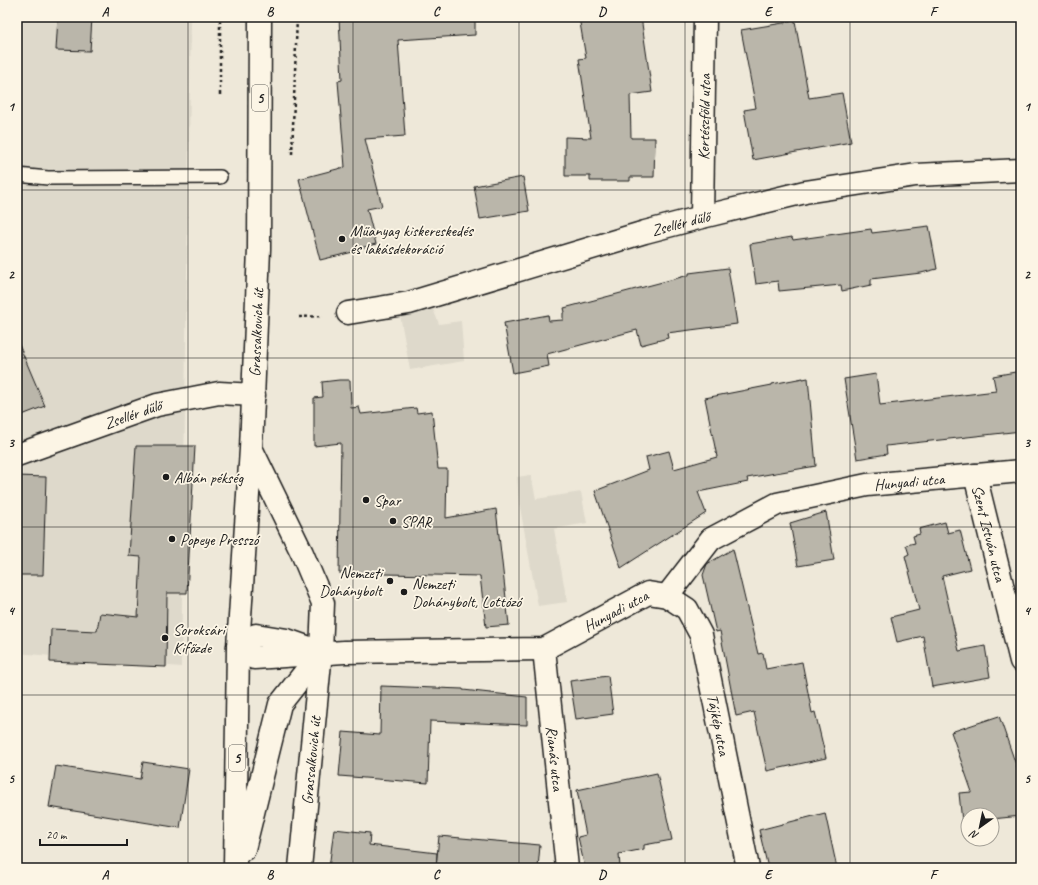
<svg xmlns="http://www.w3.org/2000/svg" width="1038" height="885" font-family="Caveat,sans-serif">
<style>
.built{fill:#ded9cb}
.building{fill:#bab6aa;stroke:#1c1c1c}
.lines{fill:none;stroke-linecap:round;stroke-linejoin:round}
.lane-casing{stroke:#1c1c1c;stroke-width:16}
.street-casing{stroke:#1c1c1c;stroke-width:25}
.secondary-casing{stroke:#1c1c1c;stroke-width:25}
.primary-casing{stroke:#1c1c1c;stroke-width:25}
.path{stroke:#1c1c1c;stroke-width:2.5;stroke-dasharray:3 3;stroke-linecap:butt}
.lane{stroke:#fcf5e5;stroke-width:13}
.street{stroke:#fcf5e5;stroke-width:22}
.secondary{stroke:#fcf5e5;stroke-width:22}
.primary{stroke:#fcf5e5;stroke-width:22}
.grid{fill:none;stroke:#1c1c1c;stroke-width:1;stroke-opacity:0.55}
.poi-dot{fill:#1c1c1c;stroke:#fcf5e5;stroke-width:1.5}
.labels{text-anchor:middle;stroke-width:3.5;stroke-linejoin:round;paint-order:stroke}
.shield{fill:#fcf5e5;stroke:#5f5d58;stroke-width:1}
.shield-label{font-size:15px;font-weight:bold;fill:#1c1c1c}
.street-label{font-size:16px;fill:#1c1c1c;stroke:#fcf5e5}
.poi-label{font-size:16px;fill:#1c1c1c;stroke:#fcf5e5;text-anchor:start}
.neatline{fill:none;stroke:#1c1c1c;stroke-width:1.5}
.grid-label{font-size:13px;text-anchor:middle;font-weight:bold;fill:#1c1c1c}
</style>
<rect width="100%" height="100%" fill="#eee8d9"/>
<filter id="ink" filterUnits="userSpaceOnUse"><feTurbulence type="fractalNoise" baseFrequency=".025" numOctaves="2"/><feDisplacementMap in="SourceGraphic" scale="8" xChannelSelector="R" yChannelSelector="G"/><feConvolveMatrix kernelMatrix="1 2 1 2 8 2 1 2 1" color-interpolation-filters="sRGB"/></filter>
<g filter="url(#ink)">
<g class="built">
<polygon points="17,17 191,17 181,667 17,653"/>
<polygon points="433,309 439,324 461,321 464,361 410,370 400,315"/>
<polygon points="531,475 536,499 581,492 587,523 554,529 567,602 538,606 519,502 517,477"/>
</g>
<g class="building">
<polygon points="58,17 92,17 90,51 56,50"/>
<polygon points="339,17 475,17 475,35 398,40 405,136 365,139 382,206 367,209 376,244 352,250 353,252 320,260 299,179 345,167 338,81 342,80"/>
<polygon points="579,17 641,17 652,92 630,95 631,138 655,138 654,177 630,177 630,181 590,181 590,176 565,176 565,137 591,138 579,59 586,58"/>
<polygon points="795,21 809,98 842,93 851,142 753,160 744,110 756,108 741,30"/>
<polygon points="523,177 529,211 480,219 474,186"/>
<polygon points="929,226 937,269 921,273 871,279 871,285 842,291 841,285 779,291 778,281 756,284 750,244 792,237 793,240 871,229 872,233"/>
<polygon points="728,268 737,324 667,333 668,338 641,345 637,330 547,354 549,366 513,373 504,323 548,315 549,321 563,320 563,313 565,312 564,308 689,275 689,273"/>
<polygon points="17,340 45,406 17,417"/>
<polygon points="1021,371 1021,431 886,446 887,454 857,459 844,379 876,374 880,405 996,391 993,376"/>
<polygon points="803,378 803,379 808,378 816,466 747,478 748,482 698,492 706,513 621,568 595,491 649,470 646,457 669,451 674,469 717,457 705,398 772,385 772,384"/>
<polygon points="339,380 350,380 351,408 359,407 361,414 416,408 417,413 432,411 438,469 447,469 446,518 496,509 509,625 486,627 480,576 339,573 341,443 314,446 314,398 323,397 322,382"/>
<polygon points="136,446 195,446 187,593 167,593 166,667 50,662 51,629 97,631 100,613 138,617 141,557 129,556"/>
<polygon points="17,476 46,477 43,575 17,575"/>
<polygon points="826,512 834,560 798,566 790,523"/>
<polygon points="945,522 948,533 960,530 970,569 942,576 959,651 985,646 990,677 932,687 923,636 897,642 891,617 919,610 905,556 909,554 906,545 915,543 913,536 920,534 919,529"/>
<polygon points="733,549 758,654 763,653 766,669 802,662 812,713 815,712 826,758 767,771 754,712 736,716 720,631 716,632 703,575 707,564"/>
<polygon points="608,676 613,714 576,719 570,681"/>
<polygon points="381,686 463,689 463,690 527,697 527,725 430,721 428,783 339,776 343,732 380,735"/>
<polygon points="999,716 1021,779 1021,816 992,819 992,815 968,815 968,822 962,822 959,793 972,792 951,732"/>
<polygon points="143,762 189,769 180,828 49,807 56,766 140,779"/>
<polygon points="657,773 672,840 644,845 644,849 619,854 620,868 585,868 578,837 586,835 577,790"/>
<polygon points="825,813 837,868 768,868 759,830"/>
<polygon points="334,829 370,833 369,845 437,853 436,868 329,868"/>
<polygon points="439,836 540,845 538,868 436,868"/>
</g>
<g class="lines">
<g class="lane-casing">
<polyline id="lane" points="17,175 48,178 220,177"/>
</g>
<g class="street-casing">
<g id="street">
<path id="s1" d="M702,217L705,17"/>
<path id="s2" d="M348,313L409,303L645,232L702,217L805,192L916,175L1021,170"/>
<path id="s3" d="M17,455L157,405L219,393L254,395"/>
<path id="s4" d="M975,475L1021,661"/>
<path id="s5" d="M667,596L711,539L777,504L867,485L1021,471"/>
<path id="s6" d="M544,649L567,868"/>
</g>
</g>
<g class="secondary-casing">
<g id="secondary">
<path id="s7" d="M321,652L287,640L256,635L238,647L254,658L344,652L544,649L648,593L667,596L687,609L701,635L748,868"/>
<path id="s8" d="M300,868L321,652"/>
</g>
</g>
<g class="primary-casing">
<g id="primary">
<polyline points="244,849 280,704 321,652 323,603 302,553 252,450"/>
<path id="s9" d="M235,868L238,647L251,449L259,249L260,17"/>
</g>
</g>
<g class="path">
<polyline points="220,95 220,17"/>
<polyline points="292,154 297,17"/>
<polyline points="299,317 323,316"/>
</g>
<use href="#lane" class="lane"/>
<use href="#street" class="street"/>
<use href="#secondary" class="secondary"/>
<use href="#primary" class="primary"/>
</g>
</g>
<path class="grid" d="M188,17V868M353,17V868M519,17V868M685,17V868M850,17V868M17,190H1021M17,358H1021M17,527H1021M17,695H1021"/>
<g class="poi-dot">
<circle cx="342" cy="239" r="4"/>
<circle cx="166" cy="477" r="4"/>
<circle cx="366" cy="500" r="4"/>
<circle cx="393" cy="521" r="4"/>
<circle cx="172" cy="539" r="4"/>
<circle cx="390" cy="581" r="4"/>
<circle cx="404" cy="592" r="4"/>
<circle cx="165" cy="638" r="4"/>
</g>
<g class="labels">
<g class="shield">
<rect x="252" y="85" width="16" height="26" rx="3"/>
<rect x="229" y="745" width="16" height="26" rx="3"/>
</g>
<g class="shield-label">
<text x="260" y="103">5</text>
<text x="237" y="763">5</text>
</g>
<g class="street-label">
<text dy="6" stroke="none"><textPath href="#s1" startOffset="100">Kertészföld utca</textPath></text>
<text dy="6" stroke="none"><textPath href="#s2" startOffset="345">Zsellér dűlő</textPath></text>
<text dy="6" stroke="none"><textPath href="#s9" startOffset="536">Grassalkovich út</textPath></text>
<text dy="6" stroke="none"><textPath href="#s3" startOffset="123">Zsellér dűlő</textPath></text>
<text dy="6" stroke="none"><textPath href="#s5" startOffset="281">Hunyadi utca</textPath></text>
<text dy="6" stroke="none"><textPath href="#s4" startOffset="60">Szent István utca</textPath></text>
<text dy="6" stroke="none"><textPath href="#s7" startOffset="480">Hunyadi utca</textPath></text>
<text dy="6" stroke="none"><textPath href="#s7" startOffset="681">Tájkép utca</textPath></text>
<text dy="6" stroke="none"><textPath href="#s6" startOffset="110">Rianás utca</textPath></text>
<text dy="6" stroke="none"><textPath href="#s8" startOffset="108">Grassalkovich út</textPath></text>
</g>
<g class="poi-label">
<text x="350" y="236">Műanyag kiskereskedés<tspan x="350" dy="18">és lakásdekoráció</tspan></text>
<text x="174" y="483">Albán pékség</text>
<text x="374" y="506">Spar</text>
<text x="401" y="527">SPAR</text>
<text x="180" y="545">Popeye Presszó</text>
<text x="382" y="578" text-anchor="end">Nemzeti<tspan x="382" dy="18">Dohánybolt</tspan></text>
<text x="412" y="589">Nemzeti<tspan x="412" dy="18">Dohánybolt, Lottózó</tspan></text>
<text x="173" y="635">Soroksári<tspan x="173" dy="18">Kifőzde</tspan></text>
</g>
</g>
<rect width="1038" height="885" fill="none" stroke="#fcf5e5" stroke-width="44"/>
<g transform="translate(980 827) rotate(213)"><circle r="19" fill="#fcf5e5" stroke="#a29e95"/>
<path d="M0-3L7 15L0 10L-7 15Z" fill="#1c1c1c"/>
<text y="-6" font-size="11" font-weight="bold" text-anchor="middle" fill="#1c1c1c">N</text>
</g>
<path d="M40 839v6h87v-6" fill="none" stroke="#1c1c1c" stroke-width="2"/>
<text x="46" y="839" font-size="12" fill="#1c1c1c" stroke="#fcf5e5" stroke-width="3" paint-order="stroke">20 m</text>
<rect x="22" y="22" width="994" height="841" class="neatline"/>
<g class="grid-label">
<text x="105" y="16">A</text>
<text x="270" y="16">B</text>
<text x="436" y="16">C</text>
<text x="602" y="16">D</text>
<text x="768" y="16">E</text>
<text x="933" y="16">F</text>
<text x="11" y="111">1</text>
<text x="1027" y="111">1</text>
<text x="11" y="279">2</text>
<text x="1027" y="279">2</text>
<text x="11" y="447">3</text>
<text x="1027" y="447">3</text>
<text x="11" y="615">4</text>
<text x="1027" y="615">4</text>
<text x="11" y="783">5</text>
<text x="1027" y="783">5</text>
<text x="105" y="879">A</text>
<text x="270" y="879">B</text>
<text x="436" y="879">C</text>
<text x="602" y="879">D</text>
<text x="768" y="879">E</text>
<text x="933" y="879">F</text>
</g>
</svg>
